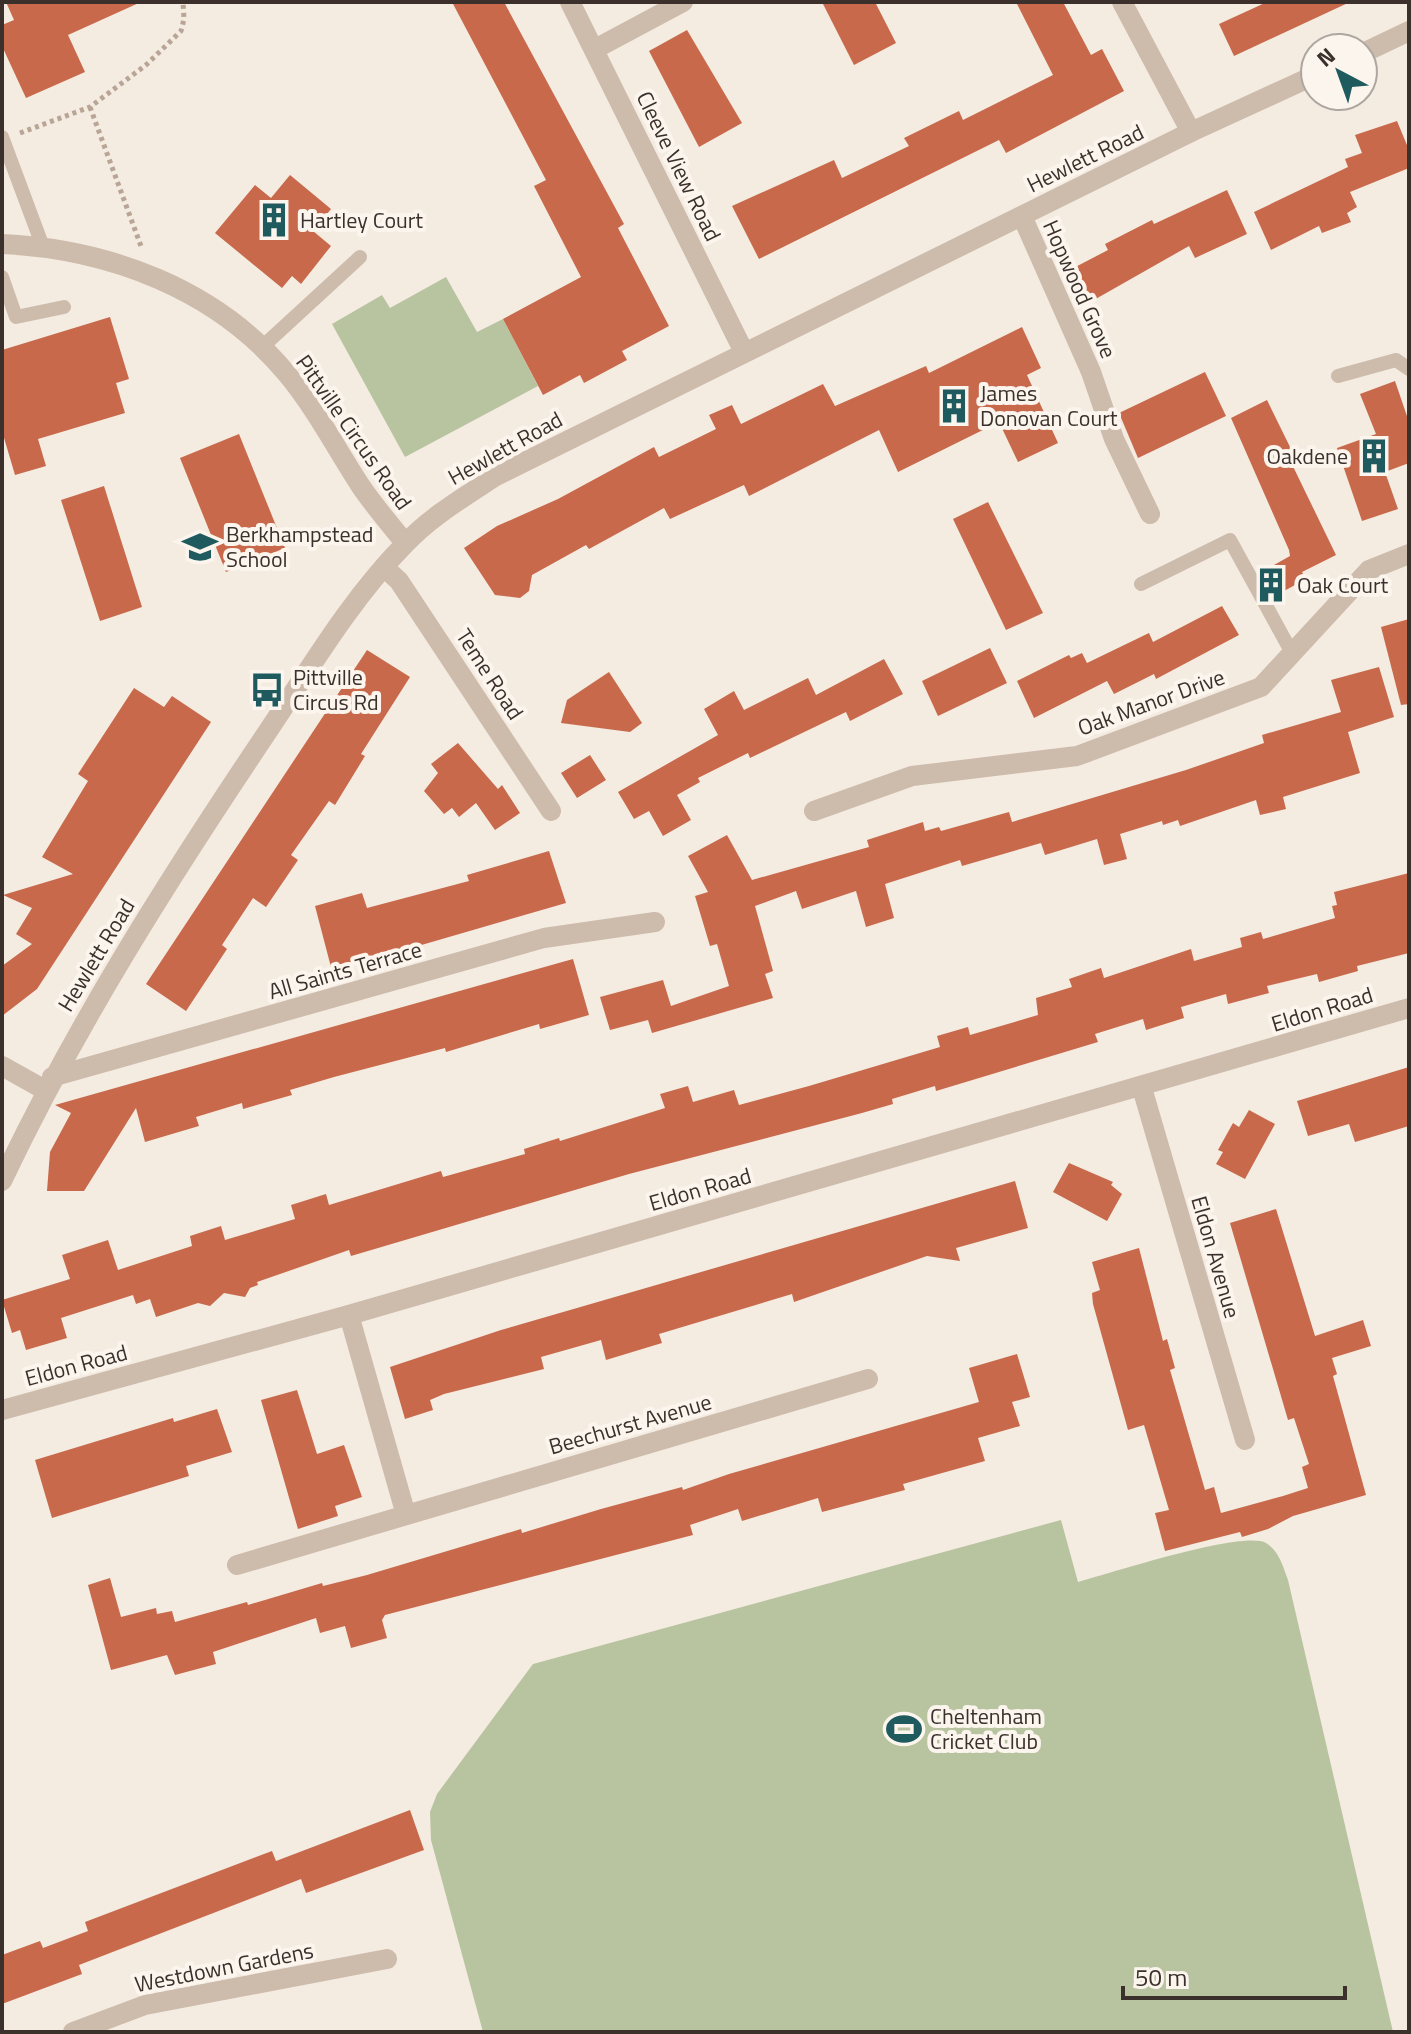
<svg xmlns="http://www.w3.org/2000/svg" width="1411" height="2034" font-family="'Titillium Web',sans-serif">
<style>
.green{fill:#b8c4a0}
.building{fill:#c8694b}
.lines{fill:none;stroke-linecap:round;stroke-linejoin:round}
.path{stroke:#b9a596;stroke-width:5;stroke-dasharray:4 4;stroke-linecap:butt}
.service{stroke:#cdbbac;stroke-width:14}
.minor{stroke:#cdbbac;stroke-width:20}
.tertiary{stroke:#cdbbac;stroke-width:20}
.labels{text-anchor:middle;stroke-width:8;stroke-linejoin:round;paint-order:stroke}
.street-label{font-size:22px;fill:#3b302b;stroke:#fbf5ee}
.poi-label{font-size:22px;fill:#3b302b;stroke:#fbf5ee;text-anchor:start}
</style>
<rect width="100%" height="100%" fill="#f4ebe1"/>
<g class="green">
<polygon points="446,277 477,332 503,319 538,386 405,457 332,324 382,295 390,308"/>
<path d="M1061,1520L1078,1582C1109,1574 1242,1530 1266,1543C1279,1551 1283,1566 1288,1580L1393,2032H483L431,1840L430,1812L437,1794L533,1664Z"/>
</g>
<g class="building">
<polygon points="6,2 141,2 68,35 85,72 26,98 2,46 2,25 14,20"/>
<polygon points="452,2 504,2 624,224 618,228 669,326 622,351 627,360 584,383 580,375 543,395 503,319 581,277 534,186 546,180"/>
<polygon points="822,2 875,2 896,43 854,65"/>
<polygon points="1016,2 1063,2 1091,55 1102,49 1124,91 1006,153 999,140 759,259 732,206 834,160 842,178 909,146 904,138 959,111 963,120 1053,75"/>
<polygon points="1267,2 1350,2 1234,56 1219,24"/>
<polygon points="687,30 742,123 699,147 649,51"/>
<polygon points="1397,121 1409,150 1409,168 1350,192 1357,207 1347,213 1351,222 1322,233 1319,226 1271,250 1254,212 1348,167 1345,159 1362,153 1355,135"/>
<polygon points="290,175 331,209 313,231 331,246 301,284 292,276 282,288 215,233 255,185 271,198"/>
<polygon points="1227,190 1247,234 1195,258 1189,246 1078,309 1062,274 1108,250 1105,244 1152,220 1154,224"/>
<polygon points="110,317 129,379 116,383 125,413 38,439 46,466 15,475 2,431 2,350"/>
<polygon points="1022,327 1041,368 1027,375 1058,443 1018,462 999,422 898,472 879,430 749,496 744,485 670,519 664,508 589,549 586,545 532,575 529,591 520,598 495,595 464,548 497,526 558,499 654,447 659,457 716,429 709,415 732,405 741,424 823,384 835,406 926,366 929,373"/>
<polygon points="1205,372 1226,416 1138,458 1119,413"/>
<polygon points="1395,381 1409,422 1409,463 1385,472 1398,509 1362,521 1337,448 1376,434 1360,394"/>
<polygon points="1267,400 1291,449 1286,452 1336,555 1302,572 1306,579 1273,597 1260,573 1290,556 1289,550 1231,418"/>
<polygon points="239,434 285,548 226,572 180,458"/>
<polygon points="104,486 142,607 100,621 61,500"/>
<polygon points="988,502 1043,613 1006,630 953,519"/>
<polygon points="1222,606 1239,635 1156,679 1154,674 1114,694 1107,681 1034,718 1017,681 1069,655 1071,658 1082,653 1087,663 1149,633 1153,642"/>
<polygon points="1409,619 1409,704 1401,705 1381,627"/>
<polygon points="990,648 1007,683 938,716 922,681"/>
<polygon points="367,650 410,677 361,754 365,756 335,805 329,801 291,855 298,860 266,907 253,898 222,945 227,949 186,1011 146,984"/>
<polygon points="884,659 903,694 850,721 846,712 750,758 748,753 698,778 700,782 677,795 691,820 663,836 649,811 634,819 618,792 718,735 704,709 734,691 744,710 808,678 816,695"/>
<polygon points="1379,667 1394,717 1348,732 1360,773 1283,797 1286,809 1260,815 1256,800 1180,826 1178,820 1163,825 1162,821 1120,834 1127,859 1104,865 1097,839 1045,855 1041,843 962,866 960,860 885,884 894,918 866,927 856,891 802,909 796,891 755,906 773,971 765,974 773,998 652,1033 648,1020 610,1030 600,997 663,980 671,1006 729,986 717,944 710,946 695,896 708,892 688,856 727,835 752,880 869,847 867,840 923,822 925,831 939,827 941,831 1009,812 1012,822 1186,770 1264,743 1262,735 1341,712 1331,680"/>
<polygon points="609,672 642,723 630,732 561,723 567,700"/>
<polygon points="134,688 164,707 172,696 211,722 37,989 2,1016 2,966 32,944 16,934 32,908 3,895 73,874 42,857 88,781 78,774"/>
<polygon points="458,743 498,789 502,785 520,813 495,830 476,803 459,817 452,808 444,814 424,791 438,773 431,764"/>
<polygon points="590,755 606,780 577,798 561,773"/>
<polygon points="549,851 566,903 332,971 315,906 362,893 367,908 469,881 467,875"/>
<polygon points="1409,873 1409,953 1357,966 1358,971 1319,982 1317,974 1267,986 1269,993 1228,1004 1226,994 1181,1007 1184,1018 1146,1030 1143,1019 1095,1034 1098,1042 936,1091 935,1086 892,1099 893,1104 862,1113 629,1174 351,1256 349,1250 257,1282 258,1285 250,1288 245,1297 224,1293 210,1306 198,1303 156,1317 150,1299 136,1304 133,1295 61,1318 67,1338 26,1350 20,1330 12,1333 2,1300 70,1279 62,1255 108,1240 118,1270 192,1246 190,1236 221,1226 225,1240 295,1219 291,1205 326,1194 329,1205 441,1171 443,1177 525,1154 524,1149 559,1138 560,1141 665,1108 660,1094 688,1086 693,1102 734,1090 739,1105 809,1086 940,1047 937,1036 968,1027 970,1035 1038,1015 1036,998 1072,987 1069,979 1101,968 1104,978 1191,949 1194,961 1242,947 1240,938 1261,932 1263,939 1335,918 1332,906 1337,905 1334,892"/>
<polygon points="573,959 589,1015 540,1029 539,1024 446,1052 445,1048 334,1077 290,1090 292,1095 243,1109 242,1103 196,1117 199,1126 145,1142 136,1108 84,1191 47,1191 50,1152 71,1113 55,1105"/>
<polygon points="1409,1067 1409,1126 1355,1142 1349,1124 1308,1136 1297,1101"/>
<polygon points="1249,1110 1275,1124 1245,1179 1216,1164 1223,1152 1218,1150 1233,1123 1239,1127"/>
<polygon points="1069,1163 1113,1182 1111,1185 1122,1194 1107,1221 1053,1192"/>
<polygon points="1015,1181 1028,1228 956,1248 960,1261 927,1256 794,1302 792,1294 659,1334 662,1343 606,1360 601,1340 541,1357 544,1369 444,1394 430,1400 433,1410 405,1419 390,1367 501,1330"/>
<polygon points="1276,1209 1315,1336 1363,1320 1371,1346 1332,1358 1337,1374 1333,1376 1366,1495 1293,1516 1268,1529 1242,1537 1240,1532 1165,1551 1155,1513 1169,1510 1144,1425 1128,1430 1093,1304 1092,1293 1100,1290 1092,1262 1139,1248 1163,1341 1167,1339 1175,1368 1170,1370 1205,1490 1214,1487 1221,1513 1283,1496 1308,1488 1302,1467 1309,1464 1294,1418 1288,1420 1230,1223"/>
<polygon points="1017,1354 1030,1397 1012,1402 1020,1426 978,1438 985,1461 903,1484 905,1490 822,1512 818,1498 742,1521 738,1509 690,1525 693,1535 385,1615 382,1620 387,1638 351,1648 345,1626 320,1633 316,1618 213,1652 216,1664 175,1675 167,1655 111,1670 88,1585 110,1578 121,1617 156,1608 157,1614 172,1611 175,1622 247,1602 248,1605 322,1583 323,1586 367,1575 521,1529 522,1533 601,1509 682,1487 683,1490 729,1474 979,1402 969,1368"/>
<polygon points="297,1390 317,1454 344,1445 362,1497 335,1506 338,1516 298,1529 261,1400"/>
<polygon points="217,1409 232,1452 186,1466 189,1476 52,1518 35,1460 173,1418 174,1422"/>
<polygon points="410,1810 424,1850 306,1893 301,1879 79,1965 82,1974 2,2004 2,1955 40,1941 43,1948 88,1931 85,1922 272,1851 276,1861"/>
</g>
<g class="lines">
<g class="path">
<polyline points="90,107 142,249"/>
<polyline points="20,133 90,107 146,65 181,31 184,19 183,2"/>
</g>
<g class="service">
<polyline points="2,137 43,247"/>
<polyline points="2,277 16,317 64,307"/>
<polyline points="261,348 360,257"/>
<polyline points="1338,376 1396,360 1409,369"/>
<polyline points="1141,584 1230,540 1292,653"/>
</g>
<g class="minor">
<polyline points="570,2 744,352"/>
<polyline points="1122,2 1191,132"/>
<polyline points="595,49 683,2"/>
<polyline points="1022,216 1091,372 1114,439 1150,514"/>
<polyline points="384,567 399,581 551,811"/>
<polyline points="814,811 912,776 1077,756 1261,687 1369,570 1409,554"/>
<polyline points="2,1066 45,1090"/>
<polyline points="52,1077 544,938 655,922"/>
<polyline points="1142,1088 1245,1440"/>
<polyline points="349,1315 406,1515"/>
<polyline points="2,1410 349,1315 1409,1008"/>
<polyline points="237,1565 868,1379"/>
<polyline points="73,2032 145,2005 387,1959"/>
</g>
<g class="tertiary">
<polyline points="1363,53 1409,31"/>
<path d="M2,244C109,249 217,289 287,374C316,409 336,448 360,485C374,506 390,524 405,543"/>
<path d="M2,1181C76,1025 168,880 264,737C308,672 349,601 404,545C430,517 464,497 496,476L1191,132L1315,75"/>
</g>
</g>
<defs>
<g id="building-bare" transform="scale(2.76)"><path d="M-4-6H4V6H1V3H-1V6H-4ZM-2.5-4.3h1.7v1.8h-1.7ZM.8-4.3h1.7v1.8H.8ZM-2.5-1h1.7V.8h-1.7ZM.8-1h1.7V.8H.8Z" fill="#1f5a5e" stroke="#fbf5ee" stroke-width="2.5" paint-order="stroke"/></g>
<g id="school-bare" transform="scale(2.76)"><path d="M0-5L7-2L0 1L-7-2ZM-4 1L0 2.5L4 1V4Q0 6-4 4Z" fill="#1f5a5e" stroke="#fbf5ee" stroke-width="2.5" paint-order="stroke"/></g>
<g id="bus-bare" transform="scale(2.76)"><path d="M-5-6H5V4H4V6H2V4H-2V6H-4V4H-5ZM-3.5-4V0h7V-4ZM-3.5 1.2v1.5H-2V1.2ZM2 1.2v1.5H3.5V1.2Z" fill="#1f5a5e" stroke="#fbf5ee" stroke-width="2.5" paint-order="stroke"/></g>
<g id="stadium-bare" transform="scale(2.76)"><path d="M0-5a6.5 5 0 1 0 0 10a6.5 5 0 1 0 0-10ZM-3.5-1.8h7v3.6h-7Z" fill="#1f5a5e" stroke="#fbf5ee" stroke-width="2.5" paint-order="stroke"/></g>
</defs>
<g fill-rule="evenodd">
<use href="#building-bare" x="274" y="220"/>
<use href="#building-bare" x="954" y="406"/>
<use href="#building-bare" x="1374" y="456"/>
<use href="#school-bare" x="200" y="547"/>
<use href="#building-bare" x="1271" y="585"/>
<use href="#bus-bare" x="267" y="690"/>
<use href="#stadium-bare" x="904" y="1729"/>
</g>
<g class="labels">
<g class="street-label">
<text transform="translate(1085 158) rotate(-26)" y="8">Hewlett Road</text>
<text transform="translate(679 166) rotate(64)" y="8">Cleeve View Road</text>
<text transform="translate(1080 289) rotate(66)" y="8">Hopwood Grove</text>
<text transform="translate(354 432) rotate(55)" y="8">Pittville Circus Road</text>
<text transform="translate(505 448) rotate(-29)" y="8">Hewlett Road</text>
<text transform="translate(490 674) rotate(57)" y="8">Teme Road</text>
<text transform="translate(1151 702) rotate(-20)" y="8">Oak Manor Drive</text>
<text transform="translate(96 955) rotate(-59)" y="8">Hewlett Road</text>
<text transform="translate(345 970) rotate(-16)" y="8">All Saints Terrace</text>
<text transform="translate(1322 1009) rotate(-17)" y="8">Eldon Road</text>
<text transform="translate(700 1189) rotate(-16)" y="8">Eldon Road</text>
<text transform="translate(1216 1257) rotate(74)" y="8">Eldon Avenue</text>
<text transform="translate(76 1365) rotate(-15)" y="8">Eldon Road</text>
<text transform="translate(630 1424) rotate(-16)" y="8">Beechurst Avenue</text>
<text transform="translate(224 1967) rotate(-11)" y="8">Westdown Gardens</text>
</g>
<g class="poi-label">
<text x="300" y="228">Hartley Court</text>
<text x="980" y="401">James<tspan x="980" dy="25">Donovan Court</tspan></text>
<text x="1348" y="464" text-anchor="end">Oakdene</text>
<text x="226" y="542">Berkhampstead<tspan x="226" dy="25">School</tspan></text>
<text x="1297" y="593">Oak Court</text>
<text x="293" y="685">Pittville<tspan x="293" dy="25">Circus Rd</tspan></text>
<text x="930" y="1724">Cheltenham<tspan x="930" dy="25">Cricket Club</tspan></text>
</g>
</g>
<rect width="1411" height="2034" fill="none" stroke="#3b302b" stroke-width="8"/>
<g transform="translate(1339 72) rotate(319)"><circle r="38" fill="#fbf5ee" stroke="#aea6a0" stroke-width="2"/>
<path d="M0-6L14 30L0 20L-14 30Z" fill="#1f5a5e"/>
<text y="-12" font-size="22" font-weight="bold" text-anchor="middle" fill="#3b302b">N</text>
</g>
<path d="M1123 1986v12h222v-12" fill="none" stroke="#3b302b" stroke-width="4"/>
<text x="1135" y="1986" font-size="24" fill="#3b302b" stroke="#fbf5ee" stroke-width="6" paint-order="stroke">50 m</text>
</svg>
